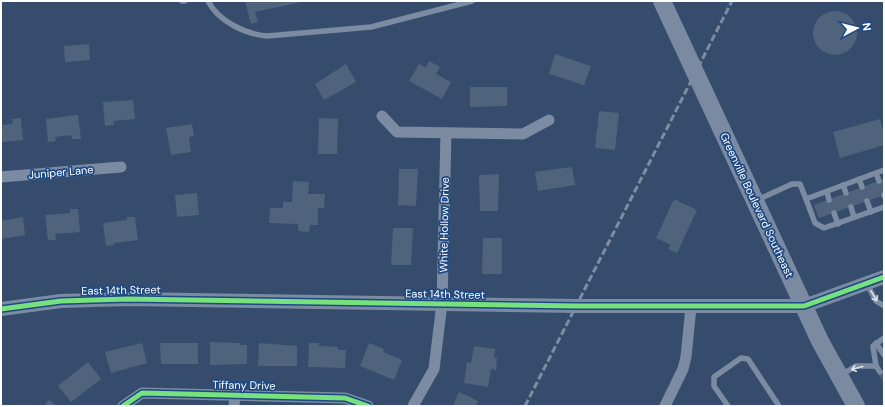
<svg xmlns="http://www.w3.org/2000/svg" width="885" height="407" font-family="'DM Sans',sans-serif">
<style>
.building{fill:#50637c}
.lines{fill:none;stroke-linecap:round;stroke-linejoin:round}
.service{stroke:#7b8ca2;stroke-width:5.5}
.minor{stroke:#7b8ca2;stroke-width:11}
.tertiary{stroke:#7b8ca2;stroke-width:14}
.trunk{stroke:#7a8aa0;stroke-width:18}
.rail{stroke:#7c8ca2;stroke-width:3;stroke-dasharray:7 3;stroke-linecap:butt}
.cycleway-casing{stroke:#1e4982;stroke-width:8}
.cycleway{stroke:#77e17e;stroke-width:5}
.oneway{stroke:#dee2e8}
.labels{text-anchor:middle;stroke-width:3.5;stroke-linejoin:round;paint-order:stroke}
.street-label{font-size:11px;fill:#fff;stroke:#1e4982}
</style>
<rect width="100%" height="100%" fill="#354c6c"/>
<g class="building">
<polygon points="245,1 302,1 302,2 255,12 258,22 251,24"/>
<circle cx="835" cy="33" r="22"/>
<polygon points="89,44 90,60 65,62 64,46"/>
<polygon points="555,54 591,66 584,85 549,74"/>
<polygon points="429,61 440,67 436,74 451,82 442,99 409,81 419,64 426,68"/>
<polygon points="346,64 356,82 324,100 315,84"/>
<polygon points="470,87 507,87 507,106 470,107"/>
<polygon points="133,100 135,119 113,121 114,125 105,126 103,102"/>
<polygon points="599,111 619,113 615,150 595,148"/>
<polygon points="78,115 81,139 72,139 71,135 55,137 56,141 48,142 46,119"/>
<polygon points="21,118 23,140 1,142 1,125 13,124 12,119"/>
<polygon points="319,118 338,119 337,154 318,154"/>
<polygon points="880,119 884,135 884,145 840,158 833,132"/>
<polygon points="192,124 194,136 189,137 191,152 171,155 166,128"/>
<polygon points="572,167 575,185 538,191 535,172"/>
<polygon points="399,169 418,169 416,206 398,205"/>
<polygon points="499,174 498,211 480,211 479,175"/>
<polygon points="884,179 884,195 819,218 814,205"/>
<polygon points="293,181 309,182 308,194 325,194 324,208 318,208 318,225 310,225 309,232 298,231 298,224 269,223 270,208 283,208 283,202 292,202"/>
<polygon points="197,193 199,215 177,217 175,195"/>
<polygon points="674,199 697,210 677,253 668,249 671,245 656,238"/>
<polygon points="70,209 78,209 80,232 55,234 56,240 48,240 45,215 70,213"/>
<polygon points="23,217 25,235 1,239 1,221"/>
<polygon points="127,217 135,217 138,240 114,243 114,245 106,246 103,223 127,220"/>
<polygon points="393,228 413,228 411,265 391,265"/>
<polygon points="483,238 502,238 502,274 482,274"/>
<polygon points="210,342 240,343 240,345 247,345 247,364 210,365"/>
<polygon points="142,343 147,363 111,373 105,352"/>
<polygon points="160,343 198,343 198,364 161,364"/>
<polygon points="259,343 297,346 297,366 258,366"/>
<polygon points="309,343 319,343 319,346 338,347 338,350 346,350 345,368 308,367"/>
<polygon points="369,343 384,349 383,352 402,360 394,380 360,366"/>
<polygon points="474,346 495,349 494,357 497,358 496,370 491,369 488,387 464,383 467,362 471,363"/>
<polygon points="88,362 101,379 71,402 58,386"/>
<polygon points="884,369 884,384 878,373"/>
<polygon points="459,392 478,401 476,406 453,406"/>
<polygon points="49,400 57,406 44,406"/>
</g>
<g class="lines">
<g class="service">
<polyline points="182,1 185,1"/>
<path d="M208,1C218,21 245,34 267,36L371,27L472,1"/>
<polyline points="876,173 879,181"/>
<polyline points="859,179 862,187"/>
<polyline points="843,185 846,193"/>
<polyline points="827,192 829,200"/>
<polyline points="884,195 884,196"/>
<polyline points="806,199 815,223 824,228 884,207"/>
<polyline points="757,200 792,184 800,184 806,199 884,170"/>
<polyline points="867,201 871,212"/>
<polyline points="851,207 854,217"/>
<polyline points="834,213 838,224"/>
<polyline points="867,284 876,301 884,306"/>
<polyline points="876,343 884,355"/>
<polyline points="880,372 876,366 873,346 884,338"/>
<polyline points="841,375 856,366 876,366"/>
<polyline points="728,406 714,386 714,377 741,358 748,359 779,406"/>
</g>
<g class="minor">
<polyline points="382,116 397,132 523,134 549,120"/>
<polyline points="1,177 121,167"/>
<polyline points="123,406 142,393 345,398 368,406"/>
<polyline points="234,406 235,394"/>
<polyline points="413,406 434,369 442,303 446,133"/>
<polyline points="665,406 683,369 686,357 691,307"/>
</g>
<polyline class="tertiary" points="1,309 61,301 128,299 577,306 804,306 884,277"/>
<polyline class="trunk" points="662,1 820,341 856,406"/>
<polyline class="rail" points="525,406 732,1"/>
<g class="cycleway-casing">
<g id="cycleway">
<polyline points="1,309 61,301 128,299 577,306 804,306 884,277"/>
<polyline points="123,406 142,393 345,398 368,406"/>
</g>
</g>
<use href="#cycleway" class="cycleway"/>
</g>
<defs><path id="oneway-shaft" d="M-6 0H5M1.5-3L5.5 0L1.5 3" fill="none" stroke-width="1.6" stroke-linecap="round" stroke-linejoin="round"/></defs>
<g class="oneway">
<use href="#oneway-shaft" transform="translate(874 296) rotate(60)"/>
<use href="#oneway-shaft" transform="translate(857 368) rotate(165)"/>
</g>
<g class="labels">
<g class="street-label">
<text transform="translate(61 172) rotate(-5)" y="4">Juniper Lane</text>
<text transform="translate(757 205) rotate(65)" y="4">Greenville Boulevard Southeast</text>
<text transform="translate(444 225) rotate(-89)" y="4">White Hollow Drive</text>
<text transform="translate(121 290) rotate(-1)" y="4">East 14th Street</text>
<text transform="translate(445 294) rotate(1)" y="4">East 14th Street</text>
<text transform="translate(244 385) rotate(1)" y="4">Tiffany Drive</text>
</g>
</g>
<rect width="885" height="407" fill="none" stroke="#ffffff" stroke-width="4"/>
<g transform="translate(857 28) rotate(83)" stroke="#1e4982" stroke-width="3" paint-order="stroke">
<path d="M0-3L7 15L0 10L-7 15Z" fill="#ffffff"/>
<text y="-6" font-size="11" font-weight="bold" text-anchor="middle" fill="#ffffff">N</text>
</g>
</svg>
